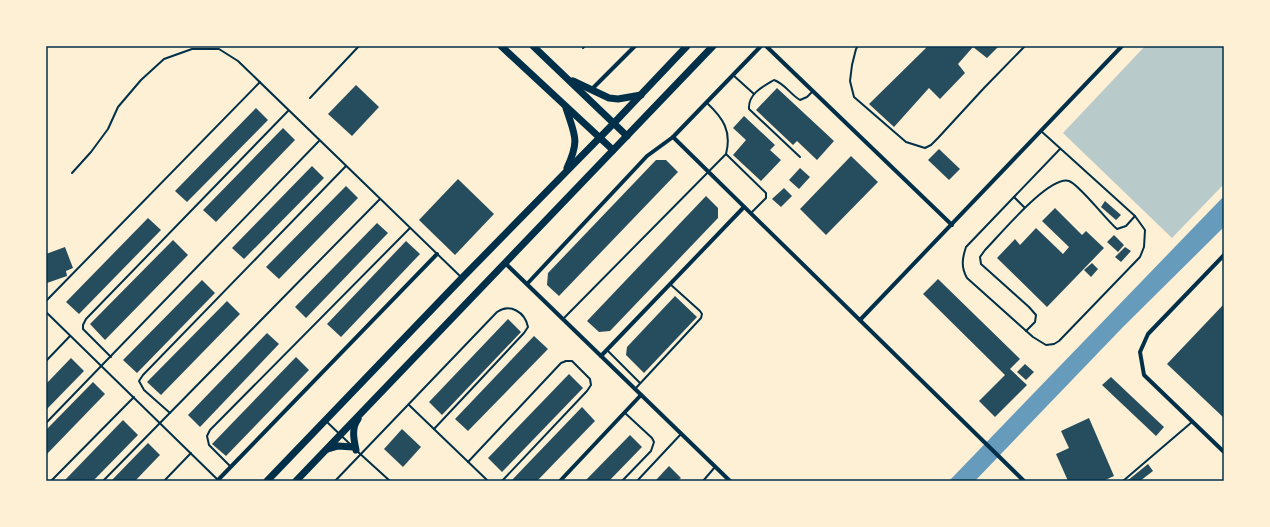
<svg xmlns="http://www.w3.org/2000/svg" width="1270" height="527" font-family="Lato,sans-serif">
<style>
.green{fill:#b9caca}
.water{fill:#669bbc}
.building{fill:#264d5e}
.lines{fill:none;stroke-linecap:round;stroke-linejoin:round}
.service{stroke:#003049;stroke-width:2}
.minor{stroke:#003049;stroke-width:4}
.primary{stroke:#003049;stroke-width:7}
.neatline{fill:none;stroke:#003049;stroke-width:1.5}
</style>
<rect width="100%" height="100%" fill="#fdf0d5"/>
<polygon class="green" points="1145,46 1224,46 1224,184 1172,238 1063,133"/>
<polygon class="water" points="1224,196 1224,227 1123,327 975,481 949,481"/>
<g class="building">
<polygon points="928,46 999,46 987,58 973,47 958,64 965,73 940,99 929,88 894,127 869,104"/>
<polygon points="356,85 379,107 352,136 328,114"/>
<polygon points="777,88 834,141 817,160 797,141 793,145 756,110"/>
<polygon points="256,108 268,120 187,202 175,191"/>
<polygon points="744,116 775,145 770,150 781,160 761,181 733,155 746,140 733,128"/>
<polygon points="283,128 295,140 216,222 203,210"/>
<polygon points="939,149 960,169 949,180 928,160"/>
<polygon points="851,156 878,182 826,235 800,209"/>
<polygon points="656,160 666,160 678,172 559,296 547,285 548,273"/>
<polygon points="312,166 324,178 244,259 232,248"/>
<polygon points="800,168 810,177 799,189 789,180"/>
<polygon points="458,179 494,214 455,255 419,220"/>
<polygon points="346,186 358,198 279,279 266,267"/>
<polygon points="784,188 792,196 781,207 772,199"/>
<polygon points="706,196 718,208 718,218 610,331 599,332 587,321"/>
<polygon points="1105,201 1121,215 1116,220 1101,207"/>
<polygon points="1055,208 1082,235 1086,231 1104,248 1047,307 997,258 1015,239 1020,245 1036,228 1063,254 1069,247 1042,221"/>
<polygon points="148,218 161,230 79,314 66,302"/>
<polygon points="377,223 388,233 306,318 295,307"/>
<polygon points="1114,235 1124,245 1118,252 1107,242"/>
<polygon points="173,240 188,255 105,340 90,324"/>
<polygon points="406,241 420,254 341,337 327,324"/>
<polygon points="65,247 73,268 66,271 67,276 47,283 46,254"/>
<polygon points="1125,247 1131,251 1121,262 1115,257"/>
<polygon points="1092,263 1098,269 1091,277 1084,270"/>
<polygon points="938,279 1020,359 1010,369 1027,385 995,417 979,401 1005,375 923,294"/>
<polygon points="202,280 215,293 137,373 123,360"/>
<polygon points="675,296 697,317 644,373 626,355 627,347"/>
<polygon points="227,301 240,314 161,395 147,382"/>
<polygon points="1224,304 1224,418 1167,364"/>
<polygon points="508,319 521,332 442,415 429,402"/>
<polygon points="267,333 279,344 200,427 188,415"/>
<polygon points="534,336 548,349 468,431 455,419"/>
<polygon points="296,357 309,370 226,456 212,444"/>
<polygon points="71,358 84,371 46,410 46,384"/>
<polygon points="1025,364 1034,372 1026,380 1017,372"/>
<polygon points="569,374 583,388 502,472 488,458"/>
<polygon points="1111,377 1164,427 1156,436 1102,385"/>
<polygon points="93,382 105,394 46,455 46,430"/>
<polygon points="582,407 595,421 537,481 511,481"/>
<polygon points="1089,418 1114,476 1103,481 1068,481 1056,454 1069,448 1061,431"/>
<polygon points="123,420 138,435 93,481 64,481"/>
<polygon points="402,429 421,447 403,467 384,449"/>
<polygon points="630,435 642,447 609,481 585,481"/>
<polygon points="148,443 160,455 135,481 111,481"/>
<polygon points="1148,464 1153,471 1140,481 1127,481"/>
<polygon points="669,466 681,478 677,481 655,481"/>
</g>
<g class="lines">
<g class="service">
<polyline points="858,46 856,49 852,65 850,81 854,97 906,142 925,148 931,145 938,138 984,88 1025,46"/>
<polyline points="583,48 585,46"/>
<polyline points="733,75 754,94"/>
<polyline points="310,98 359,46"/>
<path d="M1041,131L1135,216L1145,230L1144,247L1140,257L1059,341L1054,344L1046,345L1033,337L967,278C961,267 962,259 966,247L1060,149"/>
<polyline points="726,154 766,193 766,198 751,213"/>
<path d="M800,157L749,109C748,94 762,87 774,80C785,84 790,94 800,100L807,97L812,92"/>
<polyline points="72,173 91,152 108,129 118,107 141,80 164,59 192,49 219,49 238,61 461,277"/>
<polyline points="1014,197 1024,207"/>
<polyline points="46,301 260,82"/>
<polyline points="46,312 218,480"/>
<path d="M563,319L726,154C732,131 723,118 707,103"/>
<path d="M1026,331L1035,322L1036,315L1029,307L981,264L980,257L985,250C999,236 1049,175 1069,181C1080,185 1105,219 1117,229L1126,226L1135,216"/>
<polyline points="607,350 640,383"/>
<polyline points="111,357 83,329 83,325 86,319 288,111"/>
<polyline points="46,361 70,336"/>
<polyline points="635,389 701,318 702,314 700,311 670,284"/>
<polyline points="409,405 488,481"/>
<polyline points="170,413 144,390 139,381 143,375 346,166"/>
<polyline points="327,422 351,445"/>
<polyline points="46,423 319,141"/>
<polyline points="357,451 390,481"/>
<polyline points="468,462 561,363 566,361 572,361 590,379 591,385 587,391 502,481"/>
<polyline points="230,466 209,445 207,436 210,430 410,228"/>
<polyline points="51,481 134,397"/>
<polyline points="103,481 380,199"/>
<polyline points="164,481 191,453"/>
<path d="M335,481L497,312C510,303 525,312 528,327L524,333L434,429"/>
<polyline points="622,481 651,451 654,442 652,438 625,413"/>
<polyline points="637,481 681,434"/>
<polyline points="703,481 715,467"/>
<polyline points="1123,481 1192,422"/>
</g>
<g class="minor">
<polyline points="766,46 952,225"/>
<polyline points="591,90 635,46"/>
<polyline points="673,137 1024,481"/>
<polyline points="1224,255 1148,334 1140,352 1144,375 1224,452"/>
<polyline points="505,263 730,481"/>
<polyline points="527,284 647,156 673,137 761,46"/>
<polyline points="860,320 1122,46"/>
<polyline points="601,356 744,207"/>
<polyline points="218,480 437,254"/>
<polyline points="560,481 641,395"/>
</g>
<g class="primary">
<polyline points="501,46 613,150"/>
<polyline points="533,46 627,136"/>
<polyline points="573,81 609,98 618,99 641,95"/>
<path d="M566,108C575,136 580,140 567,168"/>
<polyline points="328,449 338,446 353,447"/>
<path d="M356,450C354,440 351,428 358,419"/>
<polyline points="267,481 462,278 614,123 687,46"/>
<polyline points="296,481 713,46"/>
</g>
</g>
<rect width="1270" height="527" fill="none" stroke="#fdf0d5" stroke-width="94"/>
<rect x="47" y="47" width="1176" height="433" class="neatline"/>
</svg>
